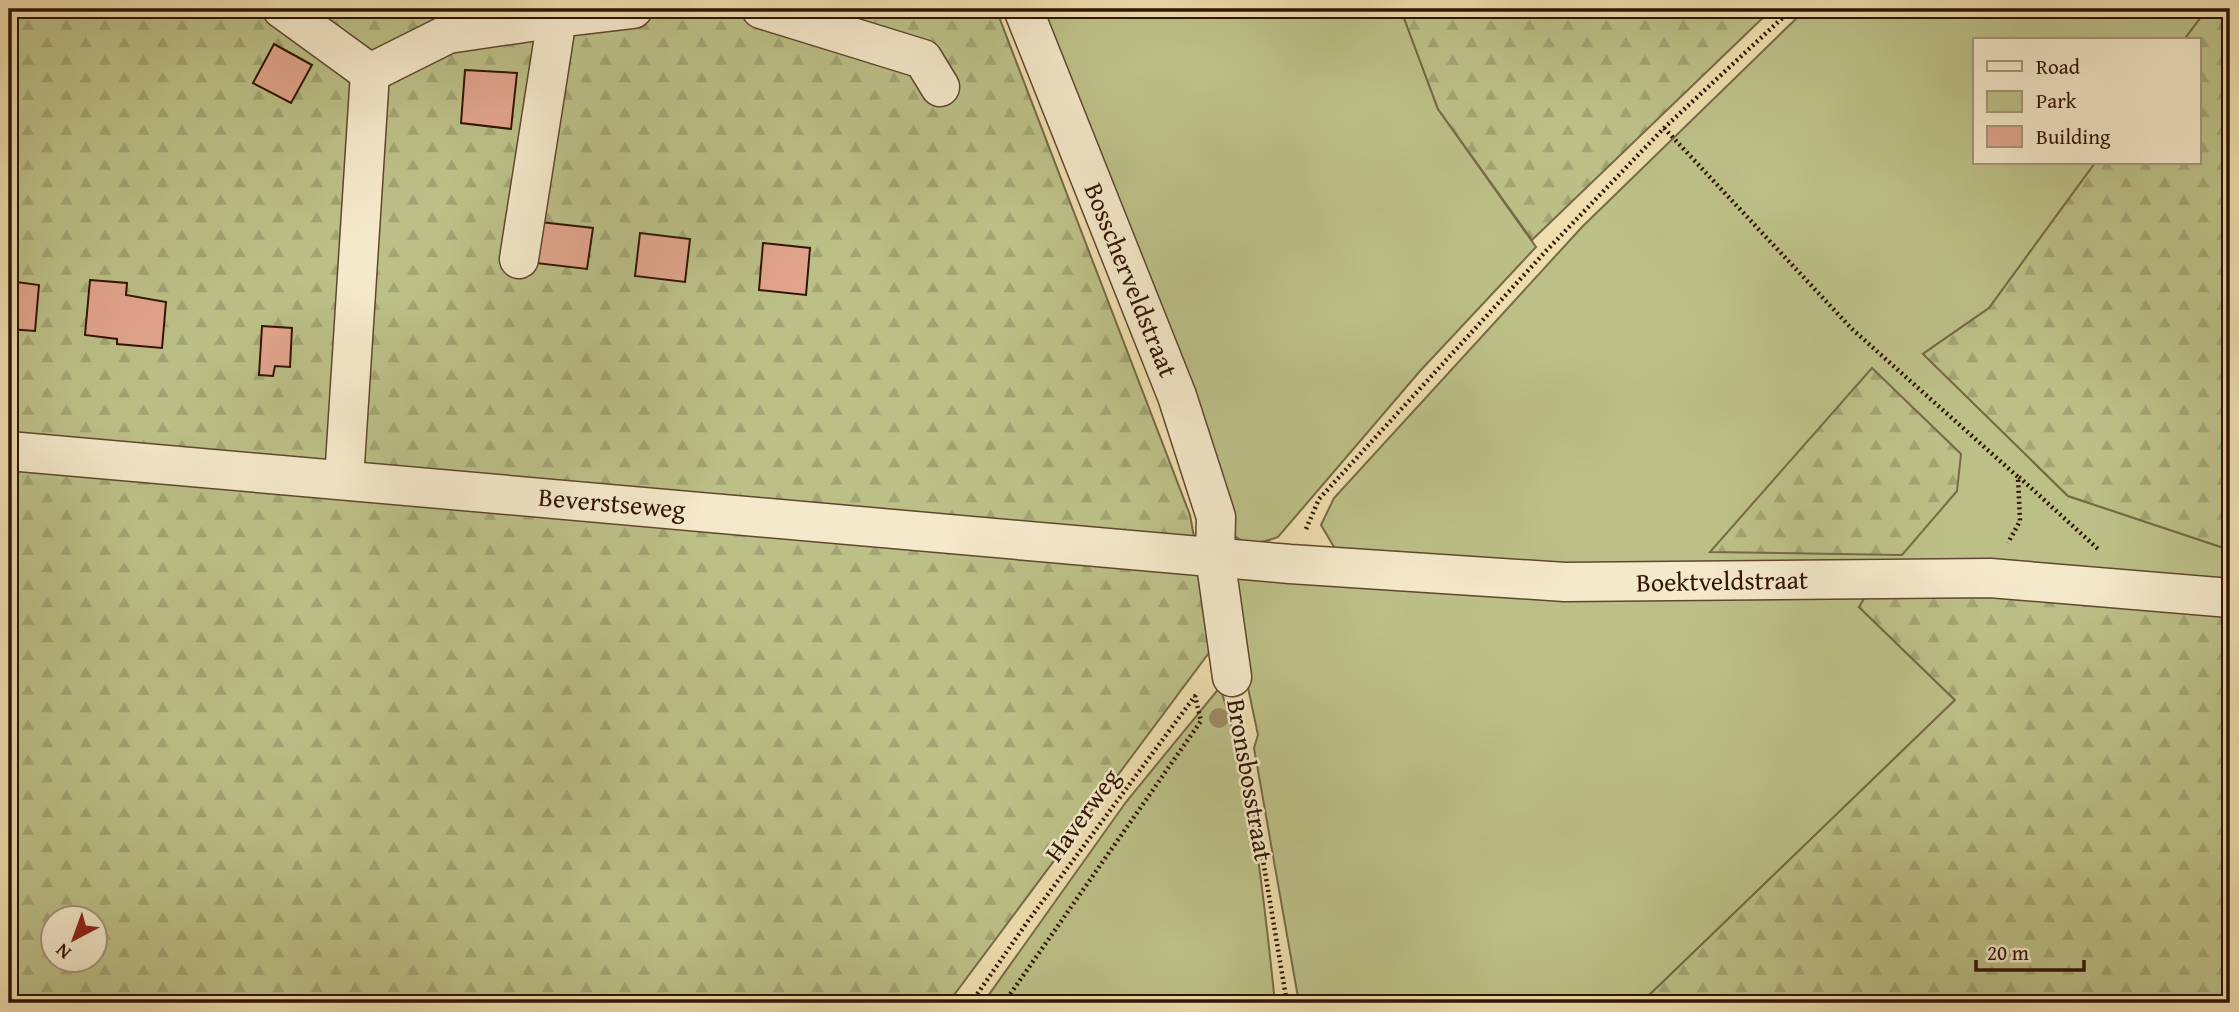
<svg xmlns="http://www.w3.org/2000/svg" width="2239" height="1012" font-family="'Gentium Book Plus',serif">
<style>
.green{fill:#bcc087;stroke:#766a45;stroke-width:2}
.forest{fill:url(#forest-firs);stroke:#766a45;stroke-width:2;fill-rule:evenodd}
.building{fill:#e1a58d;stroke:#311403;stroke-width:2}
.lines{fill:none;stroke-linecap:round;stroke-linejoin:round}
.minor-casing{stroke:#60462e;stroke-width:41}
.path{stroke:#311403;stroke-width:4.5;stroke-dasharray:2 3.5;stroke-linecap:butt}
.minor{stroke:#f4e9ca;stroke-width:38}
.tree{fill:#9d8b66}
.labels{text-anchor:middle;stroke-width:5;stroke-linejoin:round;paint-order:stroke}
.street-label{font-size:26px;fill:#311403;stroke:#f4e9ca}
</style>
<defs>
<pattern id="forest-firs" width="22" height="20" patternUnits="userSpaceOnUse" patternTransform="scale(1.75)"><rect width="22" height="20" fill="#bcc087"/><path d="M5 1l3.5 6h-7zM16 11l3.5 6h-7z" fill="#a2a473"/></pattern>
</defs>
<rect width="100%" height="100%" fill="#eeddad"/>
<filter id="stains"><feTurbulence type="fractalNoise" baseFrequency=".00286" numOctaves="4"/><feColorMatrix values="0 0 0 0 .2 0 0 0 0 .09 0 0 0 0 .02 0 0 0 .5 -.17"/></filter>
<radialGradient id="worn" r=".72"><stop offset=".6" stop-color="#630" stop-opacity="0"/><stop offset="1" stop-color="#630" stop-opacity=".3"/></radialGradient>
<g class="green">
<path d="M1041,9H1406L1404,18L1438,109L1536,247L1420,371L1278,537C1257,545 1242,547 1227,528Z"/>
<polygon points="1806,9 2207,9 2184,40 1975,40 1975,163 2095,163 1989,308 1923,354 2068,496 2230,550 2230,586 1680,569 1337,552 1321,525 1334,498 1582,227"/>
<polygon points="1234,576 1867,594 1859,607 1955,700 1641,1003 1299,1003 1254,748 1258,735 1246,678"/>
<path d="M1220,687C1253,788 1264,898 1275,1003H983L1126,802Z"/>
</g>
<g class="forest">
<path d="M9,9H996L1190,515L1214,646L948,1003H9ZM52,918H94V960H52Z"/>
<polygon points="1406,9 1772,9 1532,240 1438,109 1404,18"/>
<polygon points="2207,9 2230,9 2230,550 2068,496 1923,354 1989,308 2095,163 2199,163 2199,40 2184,40"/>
<polygon points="1872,368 1961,454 1957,491 1902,555 1710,552"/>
<polygon points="1867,594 2043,598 2230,615 2230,1003 1641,1003 1955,700 1859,607"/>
</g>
<g class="building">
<polygon points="274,44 312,65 291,103 253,83"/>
<polygon points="465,70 517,73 511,129 461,123"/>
<polygon points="540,222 593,228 587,269 527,262"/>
<polygon points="640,233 690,239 685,282 635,276"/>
<polygon points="763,243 810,248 806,295 759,290"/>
<polygon points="90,280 127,283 126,295 166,302 162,348 117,344 117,339 85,335"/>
<polygon points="9,281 39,285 35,331 9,329"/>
<polygon points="262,326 292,328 290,367 275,366 273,376 259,375"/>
</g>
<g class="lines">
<g class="minor-casing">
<g id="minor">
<polyline points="282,9 370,73"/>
<polyline points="761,9 923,59 940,87"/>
<polyline points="1023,9 1177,396 1216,517 1215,557 1232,677"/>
<polyline points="519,259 557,18 633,9"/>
<polyline points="9,451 1290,564 1565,582 1990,578 2230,598"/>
<polyline points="344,480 370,73 448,34 557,18 558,9"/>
</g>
</g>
<g class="path">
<polyline points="1664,128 1852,329 2018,477 2020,521 2008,543"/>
<polyline points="2019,477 2098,549"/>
<polyline points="1306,529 1319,499 1546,251 1664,128 1792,9"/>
<polyline points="1238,711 1287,1003"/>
<polyline points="971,1003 1028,921 1198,692"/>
<polyline points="1004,1003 1201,721 1195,696"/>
</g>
<use href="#minor" class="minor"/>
</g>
<circle class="tree" cx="1219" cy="718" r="10"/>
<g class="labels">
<g class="street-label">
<text transform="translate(1131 280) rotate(68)" y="9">Bosscherveldstraat</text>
<text transform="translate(612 503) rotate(5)" y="9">Beverstseweg</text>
<text transform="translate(1722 581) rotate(-1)" y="9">Boektveldstraat</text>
<text transform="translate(1250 780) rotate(80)" y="9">Bronsbosstraat</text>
<text transform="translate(1082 815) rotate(-54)" y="9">Haverweg</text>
</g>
</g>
<rect width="2239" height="1012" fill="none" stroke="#eeddad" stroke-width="35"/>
<rect x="10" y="10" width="2218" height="991" fill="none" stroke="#311403" stroke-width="3.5"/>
<rect x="18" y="18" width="2204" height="977" fill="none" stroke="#311403" stroke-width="2"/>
<rect x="1973" y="38" width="228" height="126" fill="#f4e9ca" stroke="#a6947a" stroke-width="2"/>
<rect x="1987" y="61" width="35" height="10" fill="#f4e9ca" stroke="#a6947a" stroke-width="2"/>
<text x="2036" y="74" font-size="21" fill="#311403">Road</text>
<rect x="1987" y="91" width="35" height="21" fill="#bcc087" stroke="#a6947a" stroke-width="2"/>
<text x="2036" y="108" font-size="21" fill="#311403">Park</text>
<rect x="1987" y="126" width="35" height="21" fill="#e1a58d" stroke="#a6947a" stroke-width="2"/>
<text x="2036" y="144" font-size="21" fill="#311403">Building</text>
<g transform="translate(74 939) rotate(221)"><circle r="33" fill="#f4e9ca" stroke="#a6947a" stroke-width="2"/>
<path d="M0-5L12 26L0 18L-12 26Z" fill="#8f2418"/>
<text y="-10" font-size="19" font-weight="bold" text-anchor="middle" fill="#311403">N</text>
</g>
<path d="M1976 960v10h108v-10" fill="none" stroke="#311403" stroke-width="3.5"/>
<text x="1987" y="960" font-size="21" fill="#311403" stroke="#f4e9ca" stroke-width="5" paint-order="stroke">20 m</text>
<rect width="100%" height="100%" filter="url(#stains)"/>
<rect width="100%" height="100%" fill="url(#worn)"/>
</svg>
